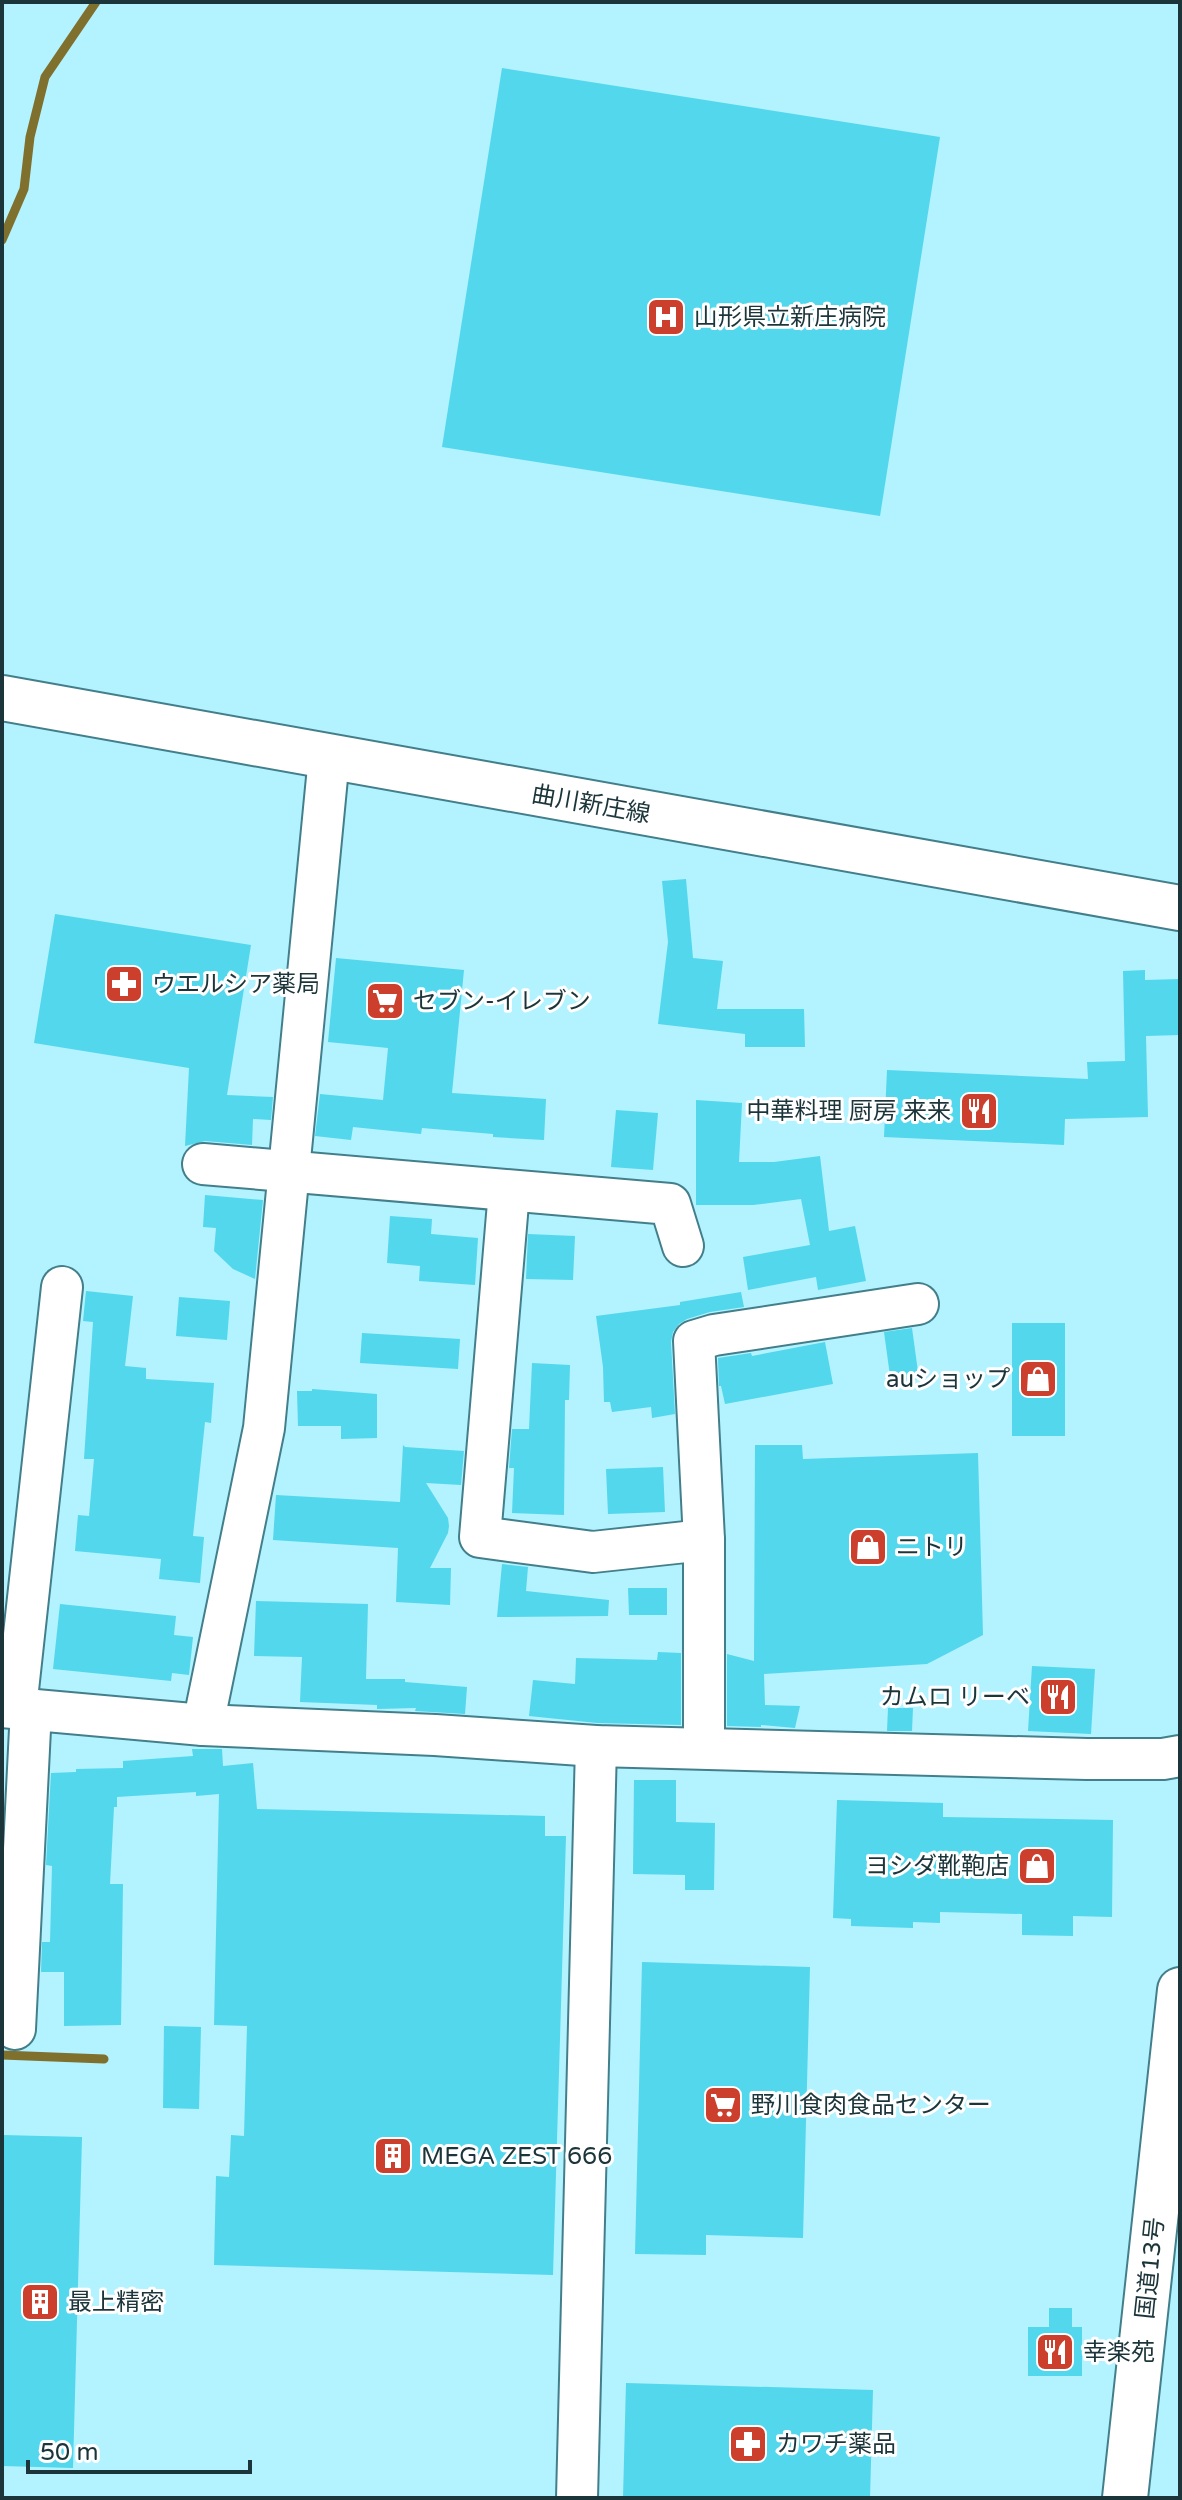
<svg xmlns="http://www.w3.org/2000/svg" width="1182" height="2500" font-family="'Varela Round','Noto Sans JP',sans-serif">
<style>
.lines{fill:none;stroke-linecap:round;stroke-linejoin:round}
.stream{stroke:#7f702d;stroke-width:9}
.building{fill:#52d7ed}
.minor-casing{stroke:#437f8b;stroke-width:44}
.major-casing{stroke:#437f8b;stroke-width:48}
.highway-casing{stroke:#437f8b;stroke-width:48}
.minor{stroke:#fff;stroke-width:40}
.major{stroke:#fff;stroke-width:44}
.highway{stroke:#fff;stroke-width:44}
.labels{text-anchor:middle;stroke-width:6;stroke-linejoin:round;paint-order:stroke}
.poi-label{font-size:24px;fill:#1c353a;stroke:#fff;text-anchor:start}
.street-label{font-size:24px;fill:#1c353a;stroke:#fff}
</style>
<rect width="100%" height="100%" fill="#b3f2ff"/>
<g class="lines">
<g class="stream">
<polyline points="2,240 24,189 30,137 45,77 96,2"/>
<polyline points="2,2055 104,2059"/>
</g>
</g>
<g class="building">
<polygon points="502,68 940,137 880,516 442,447"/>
<polygon points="686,879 693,958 723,961 717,1009 804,1009 805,1047 745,1047 745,1034 658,1024 668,942 662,881"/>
<polygon points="55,914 251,945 227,1095 273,1097 271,1120 253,1119 252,1145 205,1141 185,1146 189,1068 34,1043"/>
<polygon points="336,958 464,970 452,1093 546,1099 544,1140 493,1137 493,1134 422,1128 421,1134 353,1127 351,1140 315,1136 320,1094 383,1100 388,1048 328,1042"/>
<polygon points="1145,970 1145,980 1180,979 1180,1035 1146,1036 1148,1117 1065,1119 1064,1145 884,1137 887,1070 1088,1079 1087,1062 1125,1061 1123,971"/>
<polygon points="696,1100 742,1103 739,1162 774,1162 820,1156 829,1231 855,1226 866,1281 818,1290 816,1277 748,1290 743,1257 810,1245 801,1199 753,1205 696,1205"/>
<polygon points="616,1110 658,1113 653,1170 611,1167"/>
<polygon points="205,1195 263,1200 255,1279 233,1269 214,1251 216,1228 203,1227"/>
<polygon points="390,1216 432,1219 431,1234 478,1238 475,1285 419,1281 420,1266 387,1263"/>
<polygon points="528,1234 575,1236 573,1280 526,1279"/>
<polygon points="86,1291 133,1296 125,1366 146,1368 146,1379 214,1383 211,1423 205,1422 193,1536 204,1537 200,1583 159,1579 161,1559 75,1551 78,1515 89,1516 94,1459 84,1459 93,1322 83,1321"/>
<polygon points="741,1292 744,1307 710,1312 687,1319 679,1324 673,1332 671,1342 675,1414 652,1418 651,1407 612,1412 610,1402 604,1402 603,1367 596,1316 680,1305 680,1302"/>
<polygon points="179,1297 230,1301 227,1340 176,1336"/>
<rect x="1012" y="1323" width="53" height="113"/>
<polygon points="912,1328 919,1379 891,1383 884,1332"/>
<polygon points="362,1333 460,1339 458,1369 360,1363"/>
<polygon points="825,1342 833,1384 725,1404 721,1386 719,1386 718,1358 751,1353 752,1356"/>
<polygon points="532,1363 570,1365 569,1400 565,1400 564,1515 512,1513 514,1468 509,1468 512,1429 529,1429"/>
<polygon points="312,1389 377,1394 377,1438 341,1439 341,1426 298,1426 297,1391 312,1391"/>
<polygon points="403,1445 405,1447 464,1451 461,1485 426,1483 448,1518 449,1526 448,1533 430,1568 451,1568 450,1605 396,1602 398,1548 273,1540 276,1495 400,1502"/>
<polygon points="755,1445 802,1445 803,1459 978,1453 983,1635 927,1664 764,1674 765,1705 800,1706 795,1728 761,1725 761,1727 727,1726 727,1654 754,1661"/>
<polygon points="663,1467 665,1512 608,1514 606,1469"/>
<polygon points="502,1564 528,1567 526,1591 609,1600 608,1616 497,1617"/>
<polygon points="628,1588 667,1588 667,1615 629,1615"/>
<polygon points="256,1601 368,1604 366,1679 405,1679 405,1682 467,1687 465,1714 415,1711 416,1708 377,1709 377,1705 300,1702 302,1657 254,1656"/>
<polygon points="60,1604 176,1616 174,1635 193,1637 189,1675 172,1673 171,1681 53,1669"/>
<polygon points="658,1652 681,1653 681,1725 597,1723 529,1716 533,1680 575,1684 576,1658 657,1660"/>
<polygon points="1032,1666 1095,1669 1091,1734 1028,1731"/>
<polygon points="888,1708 913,1708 912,1731 887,1731"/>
<polygon points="192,1749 222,1749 223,1766 253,1763 257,1809 545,1816 545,1836 566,1836 553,2275 214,2265 216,2176 229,2177 231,2135 244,2136 247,2026 214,2025 219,1794 196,1796 196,1792 117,1797 117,1807 114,1807 110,1884 123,1884 121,2025 64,2026 64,1972 41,1972 42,1942 50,1942 52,1866 46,1865 51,1773 76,1772 76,1769 123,1768 123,1761 193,1756"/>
<polygon points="634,1780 676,1780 676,1822 715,1823 714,1890 685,1890 685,1875 633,1874"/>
<polygon points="837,1800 943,1803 943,1817 1113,1820 1112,1917 1073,1916 1073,1936 1022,1935 1022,1914 940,1912 940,1923 913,1922 913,1928 851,1926 851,1919 833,1918"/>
<polygon points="642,1962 810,1967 803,2238 706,2235 706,2255 635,2254"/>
<polygon points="164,2026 201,2027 199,2109 163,2108"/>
<polygon points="2,2135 82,2137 73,2468 2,2466"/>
<polygon points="1049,2308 1072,2308 1072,2327 1082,2327 1082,2376 1028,2376 1028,2327 1049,2327"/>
<polygon points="626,2383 873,2390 870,2498 623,2498"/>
</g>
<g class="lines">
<g class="minor-casing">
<g id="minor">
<polyline points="203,1164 670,1204 683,1246"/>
<polyline points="509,1191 480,1537 593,1552 704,1540"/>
<polyline points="2,1707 203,1725 435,1735 596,1746 1087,1759 1163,1759 1180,1756"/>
<polyline points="16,1708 62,1287"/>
<polyline points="203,1725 264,1428 329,757"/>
<polyline points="704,1748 704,1540 694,1341 714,1335 918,1304"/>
<polyline points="15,2029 31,1709"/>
<polyline points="577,2498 596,1746"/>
</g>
</g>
<g class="major-casing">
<polyline id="major" points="2,698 1180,908"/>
</g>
<g class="highway-casing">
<polyline id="highway" points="1125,2498 1180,1990"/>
</g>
<use href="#minor" class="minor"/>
<use href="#major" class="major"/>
<use href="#highway" class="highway"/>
</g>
<defs>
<g id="hospital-square" transform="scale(2)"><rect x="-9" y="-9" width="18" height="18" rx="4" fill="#cb3f2c" stroke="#fff"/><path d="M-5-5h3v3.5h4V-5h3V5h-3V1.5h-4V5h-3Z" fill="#fff"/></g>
<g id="pharmacy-square" transform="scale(2)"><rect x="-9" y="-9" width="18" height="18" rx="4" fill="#cb3f2c" stroke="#fff"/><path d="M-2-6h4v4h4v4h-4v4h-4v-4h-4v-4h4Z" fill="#fff"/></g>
<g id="supermarket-square" transform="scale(2)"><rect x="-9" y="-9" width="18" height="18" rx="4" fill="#cb3f2c" stroke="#fff"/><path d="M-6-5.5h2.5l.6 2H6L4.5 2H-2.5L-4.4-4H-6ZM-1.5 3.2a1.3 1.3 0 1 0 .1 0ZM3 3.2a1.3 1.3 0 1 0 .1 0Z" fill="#fff"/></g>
<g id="restaurant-square" transform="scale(2)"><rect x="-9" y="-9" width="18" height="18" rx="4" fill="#cb3f2c" stroke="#fff"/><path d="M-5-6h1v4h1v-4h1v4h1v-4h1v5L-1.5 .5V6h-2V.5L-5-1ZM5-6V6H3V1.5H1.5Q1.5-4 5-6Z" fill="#fff"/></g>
<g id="shop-square" transform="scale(2)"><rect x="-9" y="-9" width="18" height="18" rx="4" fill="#cb3f2c" stroke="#fff"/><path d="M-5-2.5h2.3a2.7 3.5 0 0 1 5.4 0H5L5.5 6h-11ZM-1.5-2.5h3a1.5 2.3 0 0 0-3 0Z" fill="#fff"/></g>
<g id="building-square" transform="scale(2)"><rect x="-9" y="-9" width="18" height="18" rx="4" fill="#cb3f2c" stroke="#fff"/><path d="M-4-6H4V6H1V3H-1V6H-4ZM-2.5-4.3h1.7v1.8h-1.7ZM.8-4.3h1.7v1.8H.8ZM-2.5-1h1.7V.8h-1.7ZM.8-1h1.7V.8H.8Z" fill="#fff"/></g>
</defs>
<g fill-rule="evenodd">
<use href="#hospital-square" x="666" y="317"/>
<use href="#pharmacy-square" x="124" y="984"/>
<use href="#supermarket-square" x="385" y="1001"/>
<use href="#restaurant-square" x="979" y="1111"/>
<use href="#shop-square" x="1038" y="1379"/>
<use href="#shop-square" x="868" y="1547"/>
<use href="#restaurant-square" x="1058" y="1697"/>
<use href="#shop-square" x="1037" y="1866"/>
<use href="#supermarket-square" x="723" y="2105"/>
<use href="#building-square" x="393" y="2156"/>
<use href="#building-square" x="40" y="2302"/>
<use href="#restaurant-square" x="1055" y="2352"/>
<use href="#pharmacy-square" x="748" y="2444"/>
</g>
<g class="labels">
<g class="poi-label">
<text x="694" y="325">山形県立新庄病院</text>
<text x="152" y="992">ウエルシア薬局</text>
<text x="413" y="1009">セブン-イレブン</text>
<text x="951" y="1119" text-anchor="end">中華料理 厨房 来来</text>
<text x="1010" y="1387" text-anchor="end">auショップ</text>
<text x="896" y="1555">ニトリ</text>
<text x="1030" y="1705" text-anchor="end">カムロ リーベ</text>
<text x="1009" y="1874" text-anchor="end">ヨシダ靴鞄店</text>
<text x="751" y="2113">野川食肉食品センター</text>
<text x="421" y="2164">MEGA ZEST 666</text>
<text x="68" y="2310">最上精密</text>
<text x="1083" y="2360">幸楽苑</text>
<text x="776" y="2452">カワチ薬品</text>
</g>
<g class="street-label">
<text transform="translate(591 804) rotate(10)" y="8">曲川新庄線</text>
<text transform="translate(1150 2268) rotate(-84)" y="8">国道13号</text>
</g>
</g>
<rect width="1182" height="2500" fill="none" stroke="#1c353a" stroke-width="8"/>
<path d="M28 2460v12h222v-12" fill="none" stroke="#1c353a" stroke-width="4"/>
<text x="40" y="2460" font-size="24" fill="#1c353a" stroke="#ffffff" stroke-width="6" paint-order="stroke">50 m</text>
</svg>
